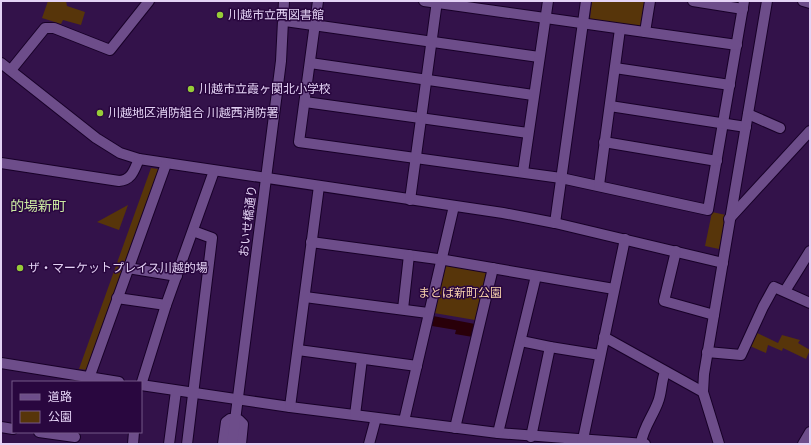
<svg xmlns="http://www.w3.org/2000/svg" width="811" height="445" font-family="Signika,'Noto Sans JP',sans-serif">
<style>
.green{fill:#57350a}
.water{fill:#290009}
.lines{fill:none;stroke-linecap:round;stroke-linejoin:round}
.minor-casing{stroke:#180128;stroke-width:12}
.minor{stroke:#6d4d8a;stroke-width:10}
.poi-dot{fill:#97cc38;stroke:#29073f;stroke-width:1.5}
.labels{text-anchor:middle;stroke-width:3;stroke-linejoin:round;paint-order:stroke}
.poi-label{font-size:12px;fill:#e4d3f5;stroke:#29073f;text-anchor:start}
.street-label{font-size:12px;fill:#e4d3f5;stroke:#29073f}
.park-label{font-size:12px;fill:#f7d1ab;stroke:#29073f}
.quarter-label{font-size:14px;fill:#cbeaa2;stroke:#29073f}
</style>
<rect width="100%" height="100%" fill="#33124a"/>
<g class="green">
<polygon points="48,1 66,1 67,6 85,12 81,25 63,20 61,24 42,18"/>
<polygon points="592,1 647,1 641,28 592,21 590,19"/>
<polygon points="151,168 158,169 160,172 88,370 79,369"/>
<polygon points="128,205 119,230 97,222"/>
<polygon points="712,212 726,215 719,249 705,246"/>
<polygon points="446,265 487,272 475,320 434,313"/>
<polygon points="755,332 778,343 782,335 800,340 798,343 810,350 806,359 783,348 782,351 768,345 766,353 750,346"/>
</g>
<polygon class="water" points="433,316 475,324 473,337 455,334 456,330 432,326"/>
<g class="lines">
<g class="minor-casing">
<g id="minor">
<polyline points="318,1 299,142 561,178 708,210 744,1"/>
<polyline points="424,1 737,45"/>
<polyline points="693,1 743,9"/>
<polyline points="803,1 810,3"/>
<polyline points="285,21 539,57"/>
<polyline points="645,32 650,1"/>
<polyline points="1,63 96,138 120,153 139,159 503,213 555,223 723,263"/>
<polyline points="310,63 533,95"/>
<polyline points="615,68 730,85"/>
<polyline points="11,70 45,28 54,28 110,50 149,1"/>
<polyline points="305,102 528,133"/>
<polyline points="610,106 746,127"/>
<polyline points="748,114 780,128"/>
<polyline points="604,142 717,161"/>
<path d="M1,163L119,181C132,180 134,170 139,159"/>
<polyline points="523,172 548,1"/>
<polyline points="599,185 620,29"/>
<polyline points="410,200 437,1"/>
<polyline points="729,219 810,131"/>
<polyline points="555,223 586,1"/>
<polyline points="311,242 445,260 614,289"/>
<polyline points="676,251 664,301 714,315"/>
<polyline points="128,268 177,276"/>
<polyline points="785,291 810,251"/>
<polyline points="305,297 428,313"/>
<polyline points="117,298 166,305"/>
<polyline points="403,309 409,255"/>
<polyline points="604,337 703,392"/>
<polyline points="521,341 550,347 531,437"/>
<polyline points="550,347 600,355"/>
<polyline points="298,350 417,366"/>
<polyline points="707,352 741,355 763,307 774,287 810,303"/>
<polyline points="1,363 119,382"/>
<polyline points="89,378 166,164"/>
<polyline points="141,385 290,407 498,433 645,444"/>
<polyline points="141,385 166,305 214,171"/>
<polyline points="290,407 319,186"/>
<polyline points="355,415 362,359"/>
<polyline points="404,421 454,206"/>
<polyline points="1,427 13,429"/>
<polyline points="455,428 493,268"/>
<polyline points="39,432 75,437"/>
<polyline points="498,433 536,276"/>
<path d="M641,443C643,428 653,416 658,402C662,392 661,382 665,372"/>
<polyline points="133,444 134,432"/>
<polyline points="169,444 176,391"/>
<polyline points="187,444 212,238 193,231"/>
<polyline points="223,444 226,422 230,419 239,420 243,424 241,444"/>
<polyline points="232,444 281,61 284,1"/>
<polyline points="369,444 376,418"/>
<polyline points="582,444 625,239"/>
<polyline points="719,444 703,392 704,374 767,1"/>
<polyline points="803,444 810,432"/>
</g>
</g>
<use href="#minor" class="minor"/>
</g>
<g class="poi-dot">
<circle cx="220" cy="15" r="4"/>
<circle cx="191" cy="89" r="4"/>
<circle cx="100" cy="113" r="4"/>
<circle cx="20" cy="268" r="4"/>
</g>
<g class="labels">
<g class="poi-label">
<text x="228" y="19">川越市立西図書館</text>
<text x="199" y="93">川越市立霞ヶ関北小学校</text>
<text x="108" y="117">川越地区消防組合 川越西消防署</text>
<text x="28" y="272">ザ・マーケットプレイス川越的場</text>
</g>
<g class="street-label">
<text transform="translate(248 221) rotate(-83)" y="4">おいせ橋通り</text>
</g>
<g class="park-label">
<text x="460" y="297">まとば新町公園</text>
</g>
<g class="quarter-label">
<text x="38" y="211">的場新町</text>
</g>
</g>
<rect width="811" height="445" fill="none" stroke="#e4d3f5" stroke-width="4"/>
<rect x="12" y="381" width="130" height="52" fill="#29073f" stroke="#745988"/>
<rect x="20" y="394" width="20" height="6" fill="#6d4d8a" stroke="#745988"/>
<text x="48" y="401" font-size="12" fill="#e4d3f5">道路</text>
<rect x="20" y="411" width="20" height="12" fill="#57350a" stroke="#745988"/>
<text x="48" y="421" font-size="12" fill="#e4d3f5">公園</text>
</svg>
